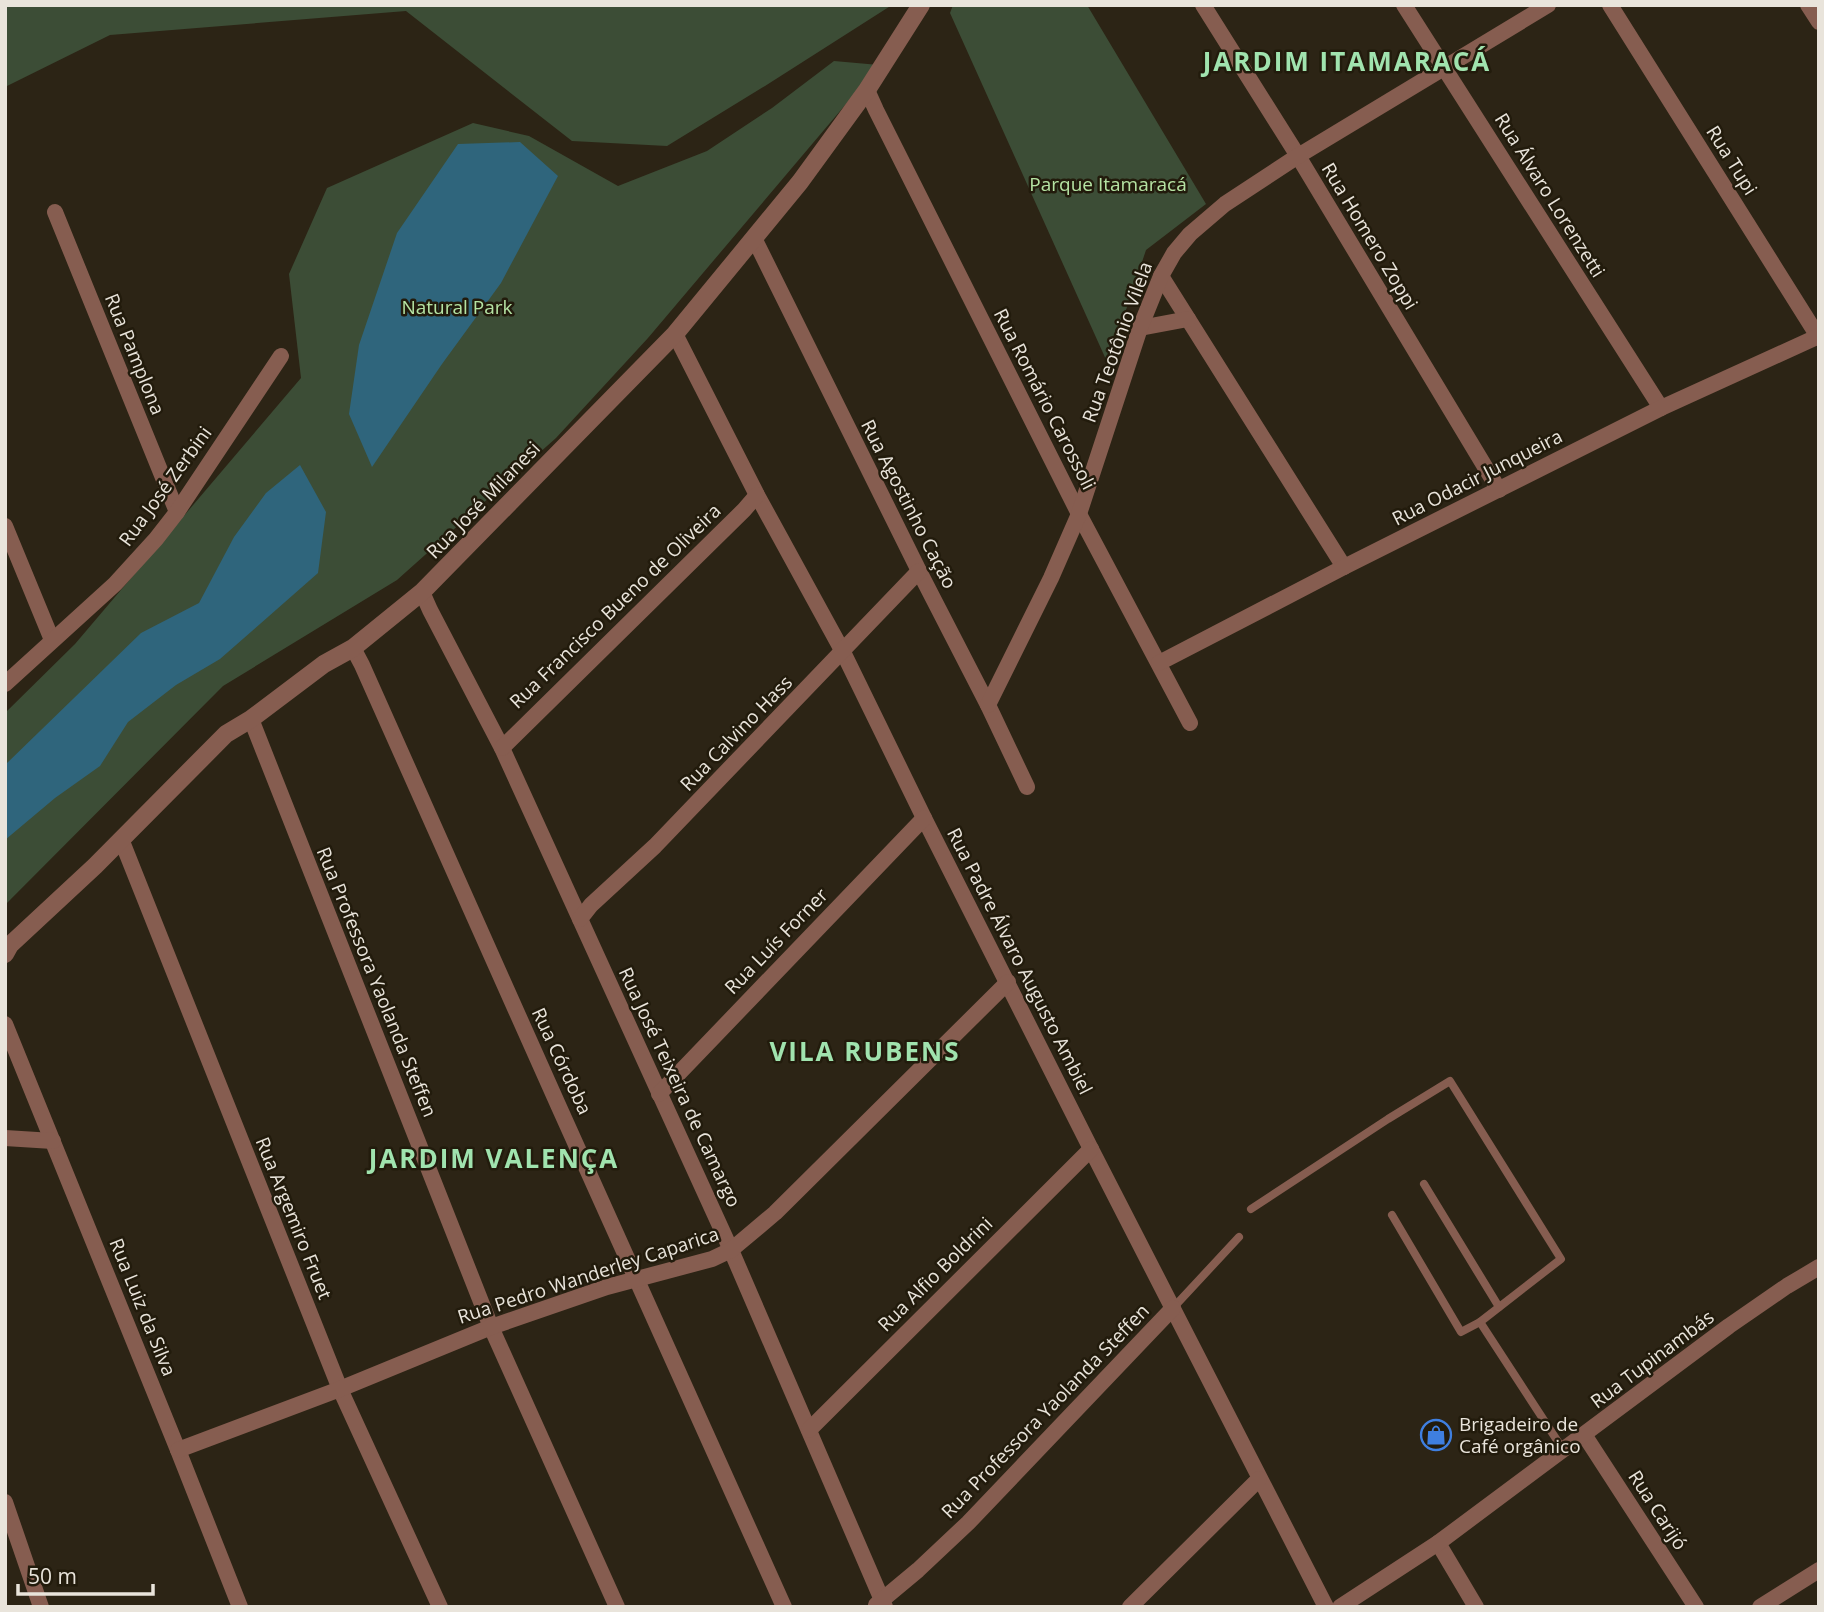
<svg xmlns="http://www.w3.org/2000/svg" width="1824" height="1612" font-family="'Open Sans',sans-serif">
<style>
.green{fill:#3c4d36}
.water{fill:#2f657c}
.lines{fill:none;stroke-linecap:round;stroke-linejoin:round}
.service{stroke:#865d50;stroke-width:8}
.minor{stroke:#865d50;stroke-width:16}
.tertiary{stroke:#865d50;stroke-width:18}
.labels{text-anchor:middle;stroke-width:5;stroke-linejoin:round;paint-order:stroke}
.street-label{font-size:19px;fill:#e9e4db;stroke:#221b0c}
.park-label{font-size:19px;fill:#b5e3a3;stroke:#221b0c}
.poi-label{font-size:19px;fill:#e9e4db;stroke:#221b0c;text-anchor:start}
.district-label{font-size:26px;font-weight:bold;letter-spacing:2px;fill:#a0e3ae;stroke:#221b0c}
</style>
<rect width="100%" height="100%" fill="#2c2415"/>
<g class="green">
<polygon points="5,5 892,5 765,86 667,146 572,141 406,11 110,35 5,87"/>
<polygon points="953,5 1087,5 1206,204 1146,250 1108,364 950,13"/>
<polygon points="834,61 879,65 648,338 556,438 397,580 223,686 5,905 5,713 75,644 301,378 289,274 327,188 473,123 529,136 618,186 707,151 772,108"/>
</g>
<g class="water">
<polygon points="520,142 558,176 501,283 442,364 372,467 349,414 359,345 397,233 458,144"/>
<polygon points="300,465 326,512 318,573 220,659 176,685 128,722 100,766 55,798 5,840 5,765 141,633 199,603 234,537 266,493"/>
</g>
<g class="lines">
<g class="service">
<polyline points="1424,1184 1499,1307"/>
<polyline points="1251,1209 1388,1119 1450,1081 1561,1259 1480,1322 1564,1451"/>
<polyline points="1392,1215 1461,1332 1480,1322"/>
<polyline points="1173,1308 1239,1237"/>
</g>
<g class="minor">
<polyline points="1203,5 1298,156 1499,490"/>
<polyline points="1404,5 1661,408"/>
<polyline points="1610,5 1819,338"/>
<polyline points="1808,5 1819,22"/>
<polyline points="867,90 876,110 1079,514 1190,723"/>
<polyline points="55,212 177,512"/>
<polyline points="754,238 919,571 988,705 1027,787"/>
<polyline points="1161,276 1344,567"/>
<polyline points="1140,328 1188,319"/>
<polyline points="675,334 757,495 843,652 924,818 1091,1149 1326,1607"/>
<polyline points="5,526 52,640"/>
<polyline points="422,592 430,610 502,748 731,1250 885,1607"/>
<path d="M353,648L362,665C500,980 644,1293 784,1607"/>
<polyline points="1159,663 1344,567 1661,408 1819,336"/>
<polyline points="5,684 115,584 156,539 177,512 281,356"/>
<polyline points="988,705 1051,578 1079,514 1140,328 1161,276 1174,253 1190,234 1225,204 1298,156 1548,5"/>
<polyline points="251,719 491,1327 617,1607"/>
<polyline points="502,748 744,510 757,495"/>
<polyline points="121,839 340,1389 440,1607"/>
<polyline points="580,919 591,905 655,846 919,571"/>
<polyline points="5,1024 178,1450 240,1607"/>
<polyline points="659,1094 924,818"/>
<polyline points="5,1138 53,1141"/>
<polyline points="809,1430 1091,1149"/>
<polyline points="1585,1436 1696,1607"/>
<polyline points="178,1450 340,1389 491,1327 607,1287 712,1259 731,1250 775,1213 1008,982"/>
<polyline points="5,1502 41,1607"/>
<polyline points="1438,1543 1476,1607"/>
<polyline points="876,1605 918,1570 968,1523 1173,1308"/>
<polyline points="1130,1607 1259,1479"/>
<polyline points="1340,1607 1438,1543 1729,1326 1787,1286 1819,1267"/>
<polyline points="1760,1607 1819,1570"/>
</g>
<polyline class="tertiary" points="5,954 10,945 95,866 226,734 251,719 324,664 353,648 422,592 675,334 800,182 867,90 921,5"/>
</g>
<defs>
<g id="shop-ring" transform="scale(1.575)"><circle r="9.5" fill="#221b0c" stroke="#3f7fe0" stroke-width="1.5"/><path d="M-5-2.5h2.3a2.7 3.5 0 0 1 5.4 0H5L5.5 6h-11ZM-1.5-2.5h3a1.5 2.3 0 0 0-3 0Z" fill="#3f7fe0"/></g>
</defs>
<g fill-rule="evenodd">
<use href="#shop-ring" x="1436" y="1435"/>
</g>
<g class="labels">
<g class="street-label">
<text transform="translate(1732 160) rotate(58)" y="7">Rua Tupi</text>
<text transform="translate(1550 195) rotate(58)" y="7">Rua Álvaro Lorenzetti</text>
<text transform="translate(1370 236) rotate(59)" y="7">Rua Homero Zoppi</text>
<text transform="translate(1117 342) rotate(-70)" y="7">Rua Teotônio Vilela</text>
<text transform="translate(135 354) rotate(68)" y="7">Rua Pamplona</text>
<text transform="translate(1045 399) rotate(63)" y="7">Rua Romário Carossoli</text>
<text transform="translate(1477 477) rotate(-27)" y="7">Rua Odacir Junqueira</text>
<text transform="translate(165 486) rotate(-54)" y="7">Rua José Zerbini</text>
<text transform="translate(483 500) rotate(-46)" y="7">Rua José Milanesi</text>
<text transform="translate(909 504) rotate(63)" y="7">Rua Agostinho Cação</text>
<text transform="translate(615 606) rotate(-44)" y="7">Rua Francisco Bueno de Oliveira</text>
<text transform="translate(736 733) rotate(-46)" y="7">Rua Calvino Hass</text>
<text transform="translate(776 941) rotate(-46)" y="7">Rua Luís Forner</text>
<text transform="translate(1020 961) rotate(63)" y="7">Rua Padre Álvaro Augusto Ambiel</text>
<text transform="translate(377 982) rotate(68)" y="7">Rua Professora Yaolanda Steffen</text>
<text transform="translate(562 1061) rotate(65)" y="7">Rua Córdoba</text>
<text transform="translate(680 1087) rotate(65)" y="7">Rua José Teixeira de Camargo</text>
<text transform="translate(294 1218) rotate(68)" y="7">Rua Argemiro Fruet</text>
<text transform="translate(935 1274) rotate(-45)" y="7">Rua Alfio Boldrini</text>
<text transform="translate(588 1275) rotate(-18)" y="7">Rua Pedro Wanderley Caparica</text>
<text transform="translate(143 1307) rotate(68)" y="7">Rua Luiz da Silva</text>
<text transform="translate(1652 1359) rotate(-37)" y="7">Rua Tupinambás</text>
<text transform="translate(1045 1411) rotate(-46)" y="7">Rua Professora Yaolanda Steffen</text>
<text transform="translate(1658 1510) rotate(57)" y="7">Rua Carijó</text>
</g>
<g class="park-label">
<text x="1108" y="191">Parque Itamaracá</text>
<text x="457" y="314">Natural Park</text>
</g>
<g class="poi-label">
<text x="1459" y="1431">Brigadeiro de<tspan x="1459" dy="22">Café orgânico</tspan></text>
</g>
<g class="district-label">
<text x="1347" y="71">JARDIM ITAMARACÁ</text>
<text x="865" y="1061">VILA RUBENS</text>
<text x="494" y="1168">JARDIM VALENÇA</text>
</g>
</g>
<rect width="1824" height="1612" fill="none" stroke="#e9e4db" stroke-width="14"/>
<path d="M18 1584v10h135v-10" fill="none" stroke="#e9e4db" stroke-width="3.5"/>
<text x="28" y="1584" font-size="21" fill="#e9e4db" stroke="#221b0c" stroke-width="5" paint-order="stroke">50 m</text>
</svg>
